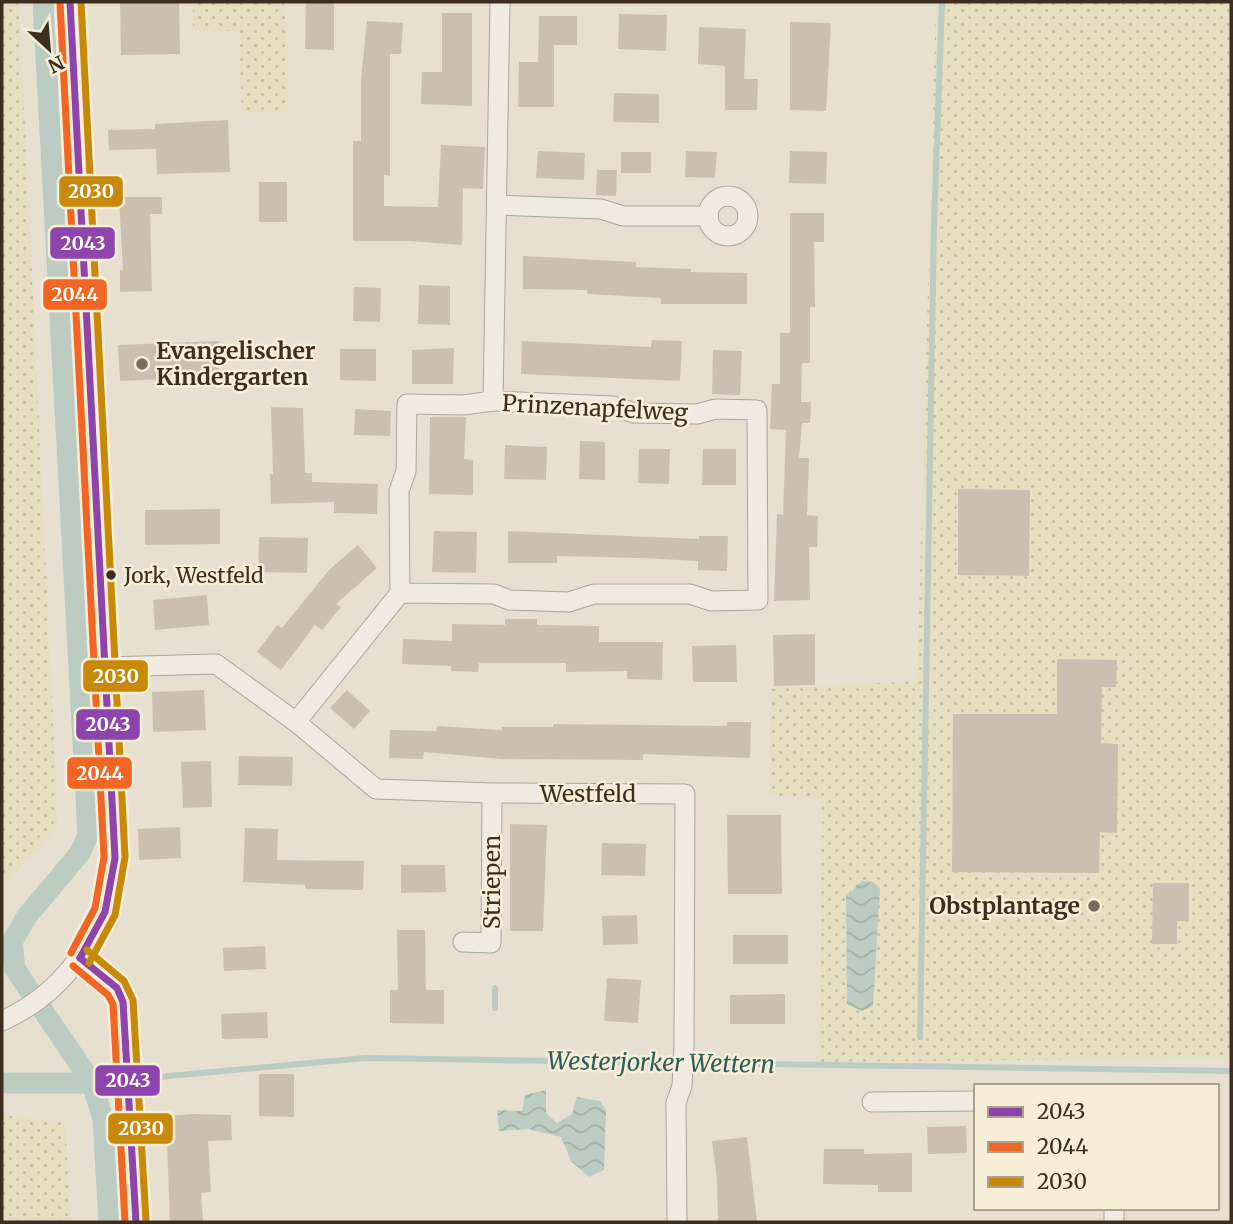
<svg xmlns="http://www.w3.org/2000/svg" width="1233" height="1224" font-family="Merriweather,serif">
<style>
.farmland{fill:url(#farmland-dots)}
.water{fill:url(#water-waves)}
.lines{fill:none;stroke-linecap:round;stroke-linejoin:round}
.stream{stroke:#bcccc2;stroke-width:6}
.canal{stroke:#bcccc2;stroke-width:21}
.building{fill:#cbbfb2}
.minor-casing{stroke:#ada599;stroke-width:21}
.minor{stroke:#efebe3;stroke-width:19}
.bus-1-casing{stroke:#f7eed8;stroke-width:12}
.bus-2-casing{stroke:#f7eed8;stroke-width:12}
.bus-3-casing{stroke:#f7eed8;stroke-width:12}
.bus-1{stroke:#8e44ad;stroke-width:7}
.bus-2{stroke:#f26522;stroke-width:7}
.bus-3{stroke:#c88808;stroke-width:7}
.poi-dot{fill:#786c5e;stroke:#f7eed8;stroke-width:2.5}
.bus-dot{fill:#3d2e20;stroke:#f7eed8;stroke-width:2.5}
.labels{text-anchor:middle;stroke-width:5;stroke-linejoin:round;paint-order:stroke}
.bus-label{font-size:21px;fill:#3d2e20;stroke:#f7eed8;text-anchor:start}
.poi-label{font-size:23px;font-weight:bold;fill:#3d2e20;stroke:#f7eed8;text-anchor:start}
.street-label{font-size:23px;fill:#3d2e20;stroke:#f7eed8}
.water-label{font-size:24px;font-style:italic;fill:#2f5d5a;stroke:#f7eed8}
.line-badge{stroke:#f7eed8;stroke-width:2.5}
.badge-label{font-size:19px;text-anchor:middle;font-weight:bold;fill:#fff}
</style>
<defs>
<pattern id="farmland-dots" width="8" height="8" patternUnits="userSpaceOnUse" patternTransform="scale(1.75)"><rect width="8" height="8" fill="#e6dfc2"/><path d="M2 2h.1M6 6h.1" fill="none" stroke="#c6c0a6" stroke-width="1.8" stroke-linecap="round"/></pattern>
<pattern id="water-waves" width="16" height="10" patternUnits="userSpaceOnUse" patternTransform="scale(1.75)"><rect width="16" height="10" fill="#bcccc2"/><path d="M0 5q4-4 8 0t8 0" fill="none" stroke="#a2b0a6"/></pattern>
</defs>
<rect width="100%" height="100%" fill="#e7e0d1"/>
<g class="farmland">
<polygon points="2,2 19,2 58,828 2,886"/>
<polygon points="193,2 284,2 289,62 287,112 242,113 239,31 193,30"/>
<polygon points="936,2 1231,2 1231,1058 819,1062 822,799 769,796 771,689 917,681"/>
<polygon points="2,1115 65,1123 71,1222 2,1222"/>
</g>
<g class="water">
<polygon points="862,881 873,882 880,888 873,1006 862,1011 847,1004 846,896"/>
<polygon points="546,1090 546,1113 557,1123 572,1114 577,1097 600,1101 606,1111 604,1170 589,1177 571,1161 561,1137 528,1129 499,1131 497,1110 522,1111 525,1095"/>
</g>
<g class="lines">
<g class="stream">
<polyline points="495,1008 495,988"/>
<polyline points="920,1037 934,224 942,2"/>
<polyline points="92,1083 365,1058 1231,1071"/>
</g>
<g class="canal">
<polyline points="43,2 88,835 80,853 27,916 12,942 15,969 92,1083 103,1119 109,1222"/>
<polyline points="2,1083 92,1083"/>
</g>
</g>
<g class="building">
<polygon points="120,2 179,2 180,54 121,55"/>
<polygon points="306,2 334,2 334,50 305,49"/>
<polygon points="442,13 472,13 472,106 421,104 422,72 442,72"/>
<polygon points="619,14 667,15 666,51 618,49"/>
<polygon points="539,16 577,16 577,45 554,45 554,107 518,107 519,62 538,62"/>
<polygon points="367,21 403,23 401,54 390,54 390,176 384,175 384,206 438,207 441,145 485,147 483,189 463,188 462,245 408,241 353,241 353,141 361,141 361,79"/>
<polygon points="790,22 831,23 826,111 790,110"/>
<polygon points="699,27 746,29 744,79 758,79 757,110 725,110 725,66 698,64"/>
<polygon points="614,93 659,94 659,123 613,122"/>
<polygon points="228,120 230,172 157,174 156,149 109,150 108,130 155,129 155,124"/>
<polygon points="538,151 585,153 584,180 536,178"/>
<polygon points="686,151 717,152 715,178 685,177"/>
<polygon points="790,151 827,152 826,184 789,183"/>
<rect x="621" y="152" width="30" height="21"/>
<polygon points="597,170 617,170 616,196 596,195"/>
<rect x="259" y="182" width="28" height="40"/>
<polygon points="119,197 162,197 162,214 150,214 152,291 120,292 120,270 123,270"/>
<polygon points="790,213 824,213 824,242 814,242 815,307 810,307 810,363 802,363 801,402 811,402 810,423 802,423 799,458 809,458 807,515 818,516 817,547 809,547 810,600 774,601 777,514 783,515 786,430 770,429 772,384 780,384 780,333 790,333"/>
<polygon points="523,256 636,262 636,267 691,269 691,272 747,273 747,304 661,304 661,298 587,294 587,290 523,289"/>
<polygon points="419,285 450,286 450,325 418,324"/>
<polygon points="354,287 381,288 380,322 353,321"/>
<polygon points="652,340 682,341 680,381 521,374 522,341 651,347"/>
<polygon points="219,341 219,374 166,375 166,379 120,381 118,345"/>
<polygon points="454,348 453,384 412,384 412,350"/>
<polygon points="340,349 376,349 376,381 340,380"/>
<polygon points="713,350 742,351 740,395 712,394"/>
<polygon points="271,407 303,408 305,473 312,473 312,482 378,484 377,514 334,513 334,502 271,504 270,474 273,474"/>
<polygon points="355,409 391,411 390,436 354,435"/>
<polygon points="430,417 466,417 464,459 473,460 473,495 429,494"/>
<polygon points="580,441 605,442 605,480 579,479"/>
<polygon points="505,445 547,447 546,480 504,479"/>
<polygon points="639,449 670,449 669,484 638,483"/>
<polygon points="703,449 736,449 736,485 702,485"/>
<polygon points="958,489 1030,490 1029,576 958,575"/>
<polygon points="220,509 220,544 145,545 145,510"/>
<polygon points="434,531 477,532 476,573 432,572"/>
<polygon points="508,531 699,539 699,536 728,536 727,571 698,570 698,561 641,558 557,556 557,563 508,563"/>
<polygon points="259,537 308,538 307,573 258,572"/>
<polygon points="358,545 377,568 336,604 341,607 322,630 315,625 281,670 257,652 277,625 282,628 329,570"/>
<polygon points="207,595 209,625 155,630 153,600"/>
<polygon points="505,619 537,619 537,625 599,626 599,642 663,642 662,680 627,679 627,671 566,672 566,663 479,663 478,672 451,671 451,666 402,664 403,639 452,641 452,624 505,625"/>
<polygon points="815,634 815,685 774,686 773,635"/>
<polygon points="736,645 737,682 693,682 692,646"/>
<polygon points="1057,659 1117,660 1116,687 1102,687 1101,743 1118,744 1117,833 1100,832 1099,873 952,872 953,714 1057,714"/>
<polygon points="204,690 206,730 153,732 152,692"/>
<polygon points="347,690 370,711 354,729 330,708"/>
<polygon points="727,722 751,722 750,758 643,754 643,760 502,759 424,752 423,759 389,758 390,730 436,731 437,726 502,730 502,727 553,727 553,724 727,726"/>
<polygon points="239,756 293,757 292,786 238,785"/>
<polygon points="211,761 212,807 183,808 181,762"/>
<polygon points="727,815 781,815 782,894 728,894"/>
<polygon points="510,824 547,825 543,931 510,931"/>
<polygon points="180,827 181,858 139,860 138,829"/>
<polygon points="245,828 278,829 277,860 364,861 363,890 305,889 305,885 243,882"/>
<polygon points="602,843 646,844 645,876 601,875"/>
<polygon points="401,865 445,865 446,892 401,893"/>
<polygon points="1153,883 1189,883 1189,921 1177,921 1177,944 1152,944"/>
<polygon points="637,915 638,944 603,945 602,916"/>
<polygon points="397,930 425,930 426,990 444,990 444,1024 390,1023 390,990 398,990"/>
<rect x="733" y="935" width="55" height="29"/>
<polygon points="265,946 266,969 224,971 223,948"/>
<polygon points="607,978 641,980 638,1023 604,1021"/>
<polygon points="785,994 785,1024 730,1024 730,995"/>
<polygon points="267,1012 268,1038 222,1039 221,1014"/>
<polygon points="259,1074 294,1074 294,1117 259,1116"/>
<polygon points="193,1114 231,1115 232,1140 208,1141 211,1192 201,1193 203,1222 170,1222 166,1116"/>
<polygon points="966,1126 967,1153 928,1154 927,1127"/>
<polygon points="747,1137 757,1222 718,1222 717,1179 712,1141"/>
<polygon points="824,1149 864,1149 864,1154 912,1153 912,1192 878,1192 878,1185 823,1184"/>
</g>
<g class="lines">
<g class="minor-casing">
<g id="minor">
<circle cx="728" cy="216" r="20"/>
<polyline points="497,205 601,209 623,216 707,216"/>
<polyline points="493,401 500,2"/>
<polyline points="104,667 216,664 296,722 376,789 492,793 685,794 684,1046 682,1086 676,1103 677,1222"/>
<polyline points="296,722 400,593 399,491 406,471 407,404 463,405 493,401 613,406 634,413 697,414 716,409 757,410 758,600 711,601 690,594 594,594 569,602 509,600 494,594 400,593"/>
<polyline points="463,942 491,943 492,793"/>
<polyline points="80,958 117,988 123,1002 136,1222"/>
<path d="M2,1021C68,991 109,929 115,858L70,2"/>
<polyline points="872,1102 976,1101"/>
<polyline points="1114,1208 1114,1222"/>
</g>
</g>
<use href="#minor" class="minor"/>
<g class="bus-1-casing">
<g id="bus-1">
<polyline points="70,2 115,858 105,912 80,958"/>
<polyline points="80,958 117,988 123,1002 136,1222"/>
</g>
</g>
<g class="bus-2-casing">
<g id="bus-2">
<polyline points="60,3 104,857 95,908 71,953"/>
<polyline points="73,966 108,995 113,1004 125,1222"/>
</g>
</g>
<g class="bus-3-casing">
<g id="bus-3">
<polyline points="81,2 125,857 115,915 89,963"/>
<polyline points="87,950 124,981 133,1000 146,1221"/>
</g>
</g>
<use href="#bus-1" class="bus-1"/>
<use href="#bus-2" class="bus-2"/>
<use href="#bus-3" class="bus-3"/>
</g>
<g class="poi-dot">
<circle cx="142" cy="364" r="7"/>
<circle cx="1094" cy="906" r="7"/>
</g>
<circle class="bus-dot" cx="111" cy="575" r="6"/>
<g class="labels">
<g class="bus-label">
<text x="124" y="583">Jork, Westfeld</text>
</g>
<g class="poi-label">
<text x="156" y="359">Evangelischer<tspan x="156" dy="26">Kindergarten</tspan></text>
<text x="1080" y="914" text-anchor="end">Obstplantage</text>
</g>
<g class="street-label">
<text transform="translate(595 408) rotate(3)" y="8">Prinzenapfelweg</text>
<text x="588" y="802">Westfeld</text>
<text transform="translate(492 882) rotate(-90)" y="8">Striepen</text>
</g>
<g class="water-label">
<text transform="translate(661 1063) rotate(1)" y="8">Westerjorker Wettern</text>
</g>
</g>
<g class="line-badge">
<rect x="58" y="175" width="66" height="33" rx="7" fill="#c88808"/>
<rect x="49" y="226" width="67" height="34" rx="7" fill="#8e44ad"/>
<rect x="42" y="278" width="66" height="33" rx="7" fill="#f26522"/>
<rect x="82" y="659" width="67" height="34" rx="7" fill="#c88808"/>
<rect x="75" y="708" width="66" height="33" rx="7" fill="#8e44ad"/>
<rect x="66" y="756" width="67" height="34" rx="7" fill="#f26522"/>
<rect x="94" y="1064" width="67" height="33" rx="7" fill="#8e44ad"/>
<rect x="107" y="1112" width="67" height="33" rx="7" fill="#c88808"/>
</g>
<g class="badge-label">
<text x="91" y="198">2030</text>
<text x="83" y="250">2043</text>
<text x="75" y="301">2044</text>
<text x="116" y="683">2030</text>
<text x="108" y="731">2043</text>
<text x="100" y="780">2044</text>
<text x="128" y="1087">2043</text>
<text x="141" y="1135">2030</text>
</g>
<rect width="1233" height="1224" fill="none" stroke="#3d2e20" stroke-width="7"/>
<rect x="974" y="1084" width="245" height="126" fill="#f7eed8" stroke="#ada18e" stroke-width="2"/>
<rect x="988" y="1107" width="35" height="10" fill="#8e44ad" stroke="#ada18e" stroke-width="2"/>
<text x="1037" y="1119" font-size="21" fill="#3d2e20">2043</text>
<rect x="988" y="1142" width="35" height="10" fill="#f26522" stroke="#ada18e" stroke-width="2"/>
<text x="1037" y="1154" font-size="21" fill="#3d2e20">2044</text>
<rect x="988" y="1177" width="35" height="10" fill="#c88808" stroke="#ada18e" stroke-width="2"/>
<text x="1037" y="1189" font-size="21" fill="#3d2e20">2030</text>
<g transform="translate(49 49) rotate(154)" stroke="#f7eed8" stroke-width="5" paint-order="stroke">
<path d="M0-5L12 26L0 18L-12 26Z" fill="#3d2e20"/>
<text y="-10" font-size="19" font-weight="bold" text-anchor="middle" fill="#3d2e20">N</text>
</g>
</svg>
